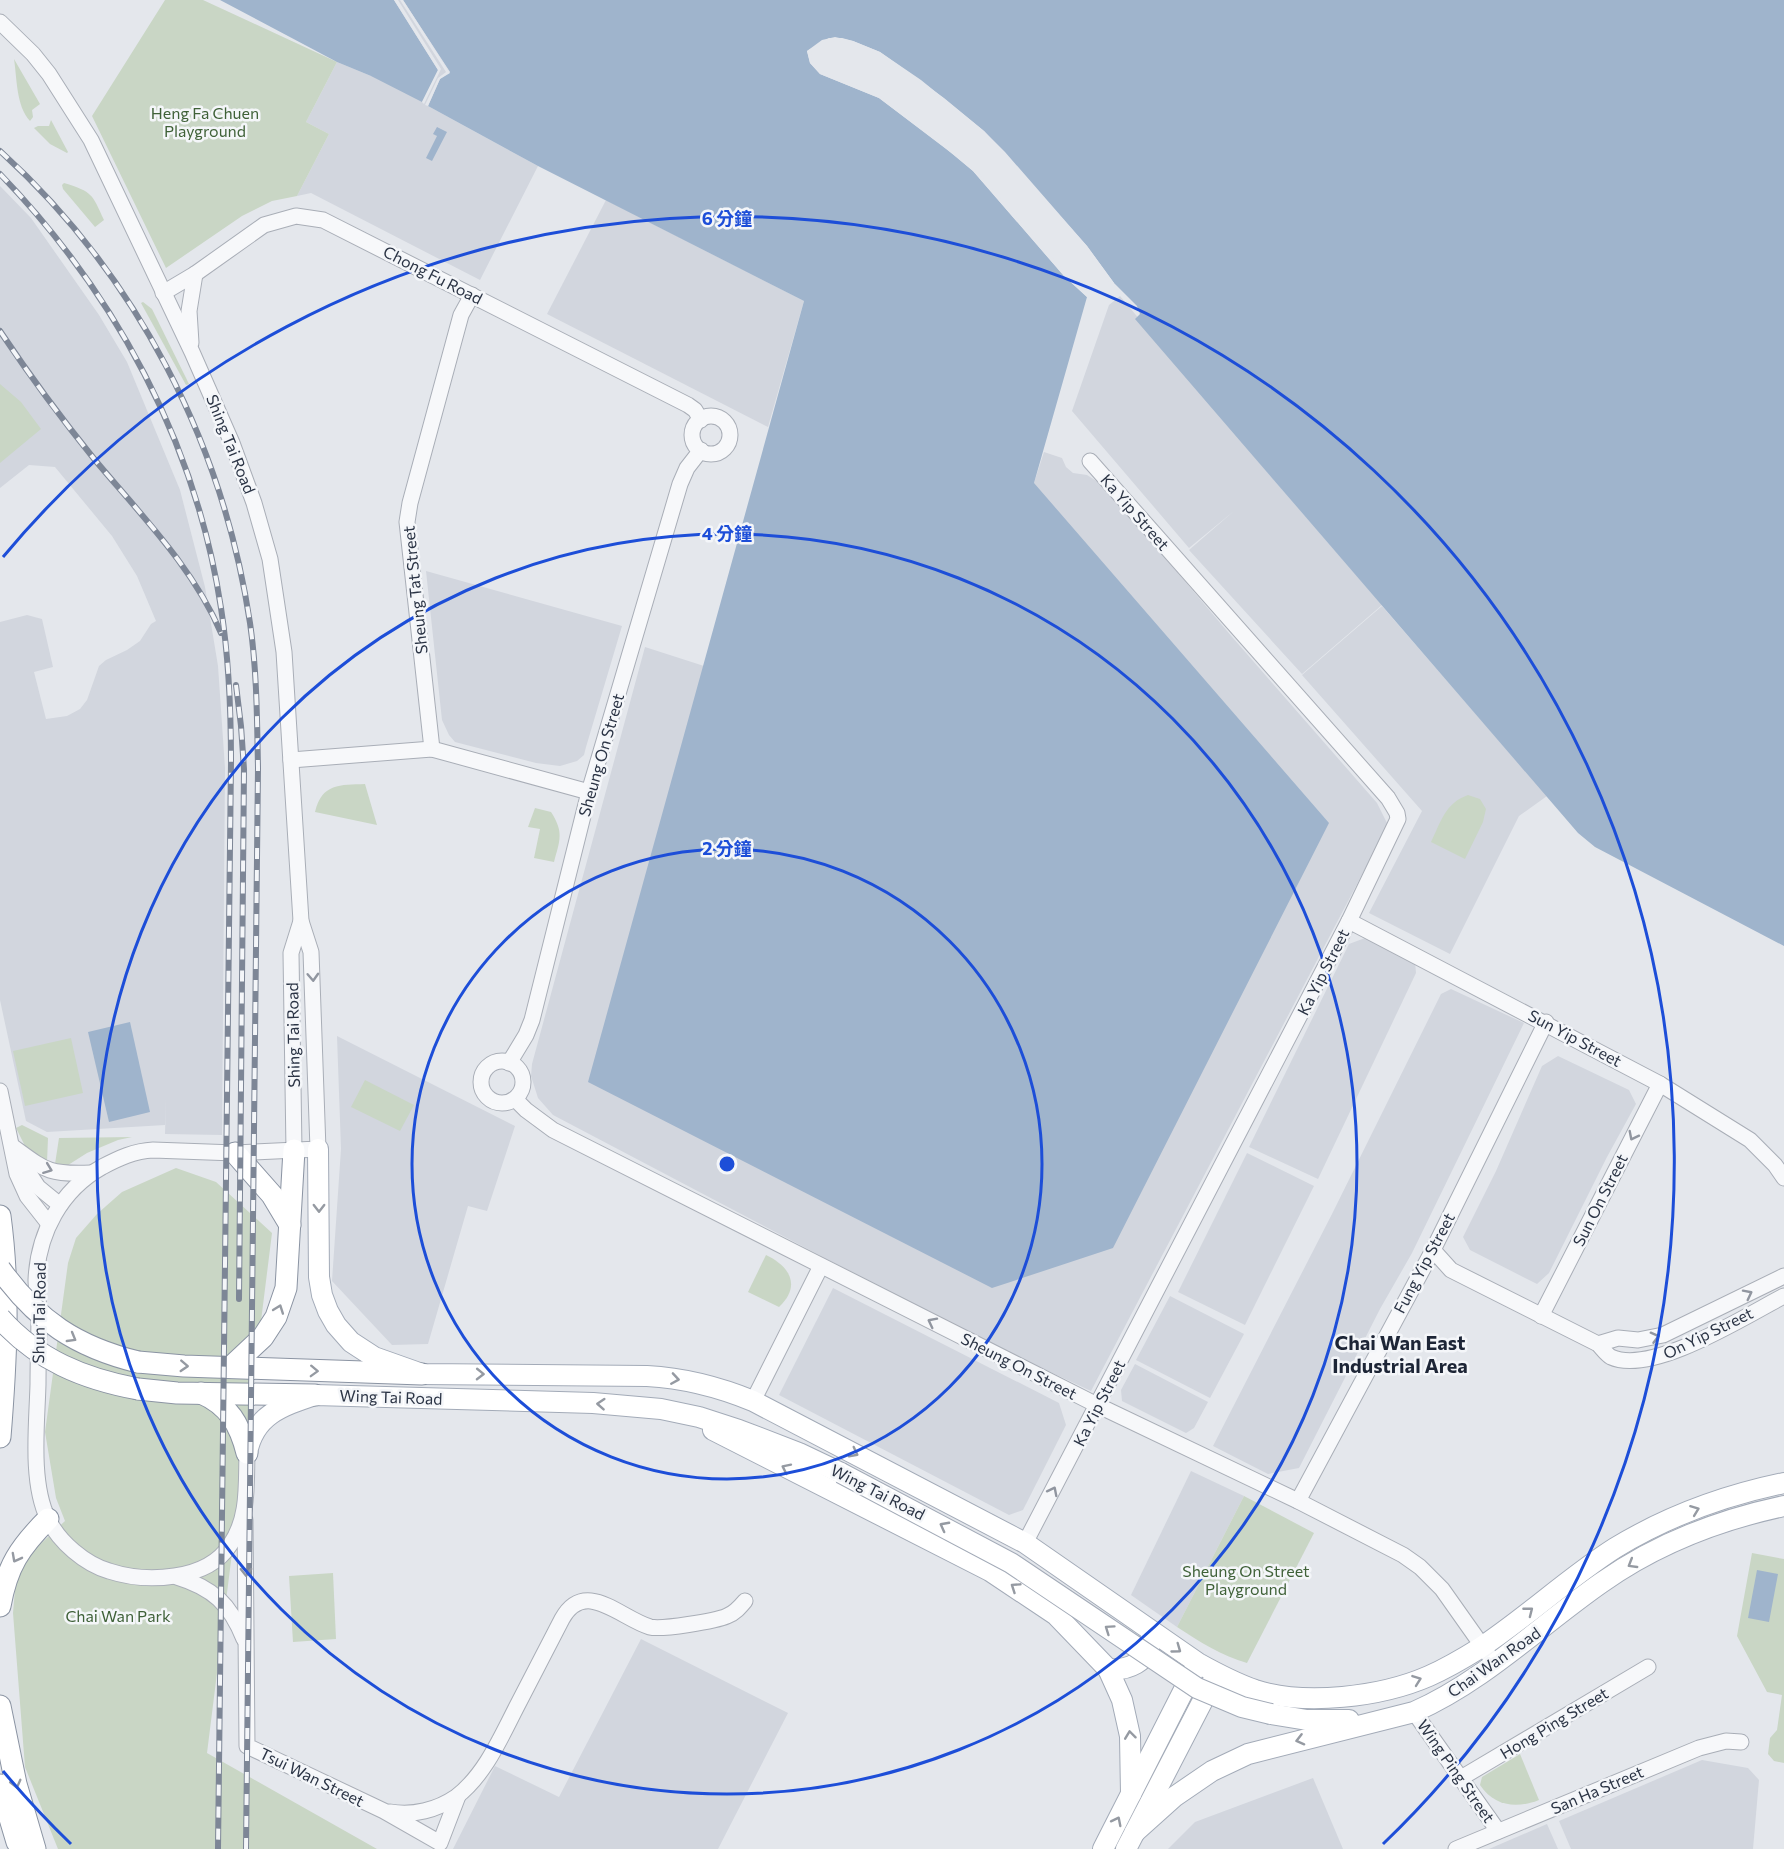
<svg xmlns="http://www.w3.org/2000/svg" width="1784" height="1849" font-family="Commissioner,'Noto Sans TC',sans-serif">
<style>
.built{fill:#d2d6de}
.green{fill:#c9d6c5}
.water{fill:#9fb4cc}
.pier{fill:#e4e7ec}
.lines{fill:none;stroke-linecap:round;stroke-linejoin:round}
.minor-casing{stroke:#a9aeb7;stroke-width:17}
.major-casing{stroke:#a3abb8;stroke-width:22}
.highway-casing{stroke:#8b94a3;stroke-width:23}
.minor{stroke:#f7f8fa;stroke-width:15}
.major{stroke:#fff;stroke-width:20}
.highway{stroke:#fff;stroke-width:21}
.rail-casing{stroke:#7d8696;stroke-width:6}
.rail{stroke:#f4f6f9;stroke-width:4;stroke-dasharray:11;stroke-linecap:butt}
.major-bridge-casing{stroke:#a3abb8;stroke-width:22;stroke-linecap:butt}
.highway-bridge-casing{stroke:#8b94a3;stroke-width:23;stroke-linecap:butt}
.major-bridge{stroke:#fff;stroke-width:20}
.highway-bridge{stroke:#fff;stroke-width:21}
.oneway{stroke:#9196a0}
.oneway2{stroke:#959aa2}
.ring{fill:none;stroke:#1d4ed8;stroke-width:3}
.labels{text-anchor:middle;stroke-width:5;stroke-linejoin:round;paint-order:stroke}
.park-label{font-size:16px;fill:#3f6138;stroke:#f4f6f9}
.street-label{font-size:16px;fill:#2b3445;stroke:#f4f6f9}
.quarter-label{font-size:20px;font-weight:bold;fill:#1d2536;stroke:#f4f6f9}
.centre{fill:#1d4ed8;stroke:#f4f6f9;stroke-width:3}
.ring-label{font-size:18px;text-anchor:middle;font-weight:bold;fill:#1d4ed8;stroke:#f4f6f9;stroke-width:5;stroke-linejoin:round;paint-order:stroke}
</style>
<rect width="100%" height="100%" fill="#e4e7ec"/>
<g class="built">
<polygon points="394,0 403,0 450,73 428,106 538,166 480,280 311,193 297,196 329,134 306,122 337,62 371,76 438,70"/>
<polygon points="0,186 31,218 99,315 127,362 180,490 205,587 218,666 225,768 222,1135 165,1134 166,1097 165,1125 47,1132 26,1121 0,1000 0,622 27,615 42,619 53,667 34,672 46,719 67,716 80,709 87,700 99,666 106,660 127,650 140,641 151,624 156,621 137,576 112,536 55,467 29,465 0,488"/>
<polygon points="606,200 804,301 768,427 547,314"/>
<polygon points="1120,296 1273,479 1382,605 1302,674 1189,550 1234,511 1189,548 1072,411 1109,305"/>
<polygon points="1044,452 1062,458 1066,467 1073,473 1087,475 1104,486 1233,638 1377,803 1388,825 1091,1391 975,1337 553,1115 538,1098 531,1076 532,1064 645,647 704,666 1034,483"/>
<polygon points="426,571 622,626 586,747 584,755 577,761 560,766 536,763 455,742 449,735 442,720"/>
<polygon points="1382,606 1547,796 1519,816 1450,954 1369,913 1422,811 1302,675"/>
<polygon points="1365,938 1415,962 1416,973 1318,1179 1249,1147 1349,944"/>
<polygon points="1451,989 1524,1023 1412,1253 1380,1309 1299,1468 1268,1474 1213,1446 1332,1214 1441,994"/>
<polygon points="337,1036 515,1126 487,1211 468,1206 428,1344 392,1345 332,1281 341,1149"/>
<polygon points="1558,1056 1629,1090 1636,1104 1607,1157 1549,1273 1537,1284 1470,1250 1463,1237 1496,1171 1542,1066"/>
<polygon points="1247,1153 1314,1186 1245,1325 1178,1292"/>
<polygon points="833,1288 1059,1403 1066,1425 1023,1510 1009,1515 779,1395"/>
<polygon points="1170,1296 1244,1334 1210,1398 1136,1360"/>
<polygon points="1135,1364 1208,1402 1194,1428 1186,1433 1122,1401 1121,1390"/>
<polygon points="1191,1471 1244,1496 1177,1627 1131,1595"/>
<polygon points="641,1639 788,1713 718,1849 453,1849 495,1766 559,1797"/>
<polygon points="1702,1760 1748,1768 1759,1780 1753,1849 1571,1849 1559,1821"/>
<polygon points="1313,1778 1343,1849 1168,1849 1195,1822"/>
<polygon points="1547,1824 1558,1849 1489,1849"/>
</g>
<g class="green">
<polygon points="165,0 203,0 337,62 306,122 329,134 297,196 272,201 242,216 166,268 92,116"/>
<path d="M14,59L40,104L32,110L33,117L30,121C16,106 17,78 14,59Z"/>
<polygon points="51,120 68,152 67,153 50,144 34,128 38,126 49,126"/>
<path d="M64,183C93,192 92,194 104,220L95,227L63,189L62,185Z"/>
<polygon points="143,302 152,309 189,384 186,385 141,303"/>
<polygon points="0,384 21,402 41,429 0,463"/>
<path d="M365,784L377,825L315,812C322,783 340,785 365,784Z"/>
<path d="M1468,795L1480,799L1486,809L1483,822L1465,859L1431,842C1441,822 1445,803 1468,795Z"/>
<path d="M535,808L551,812C564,832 560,840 554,862L534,858L540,829L528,827Z"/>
<polygon points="71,1038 83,1093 25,1106 13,1051"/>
<polygon points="365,1080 414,1105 400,1131 351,1107"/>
<polygon points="22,1125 48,1138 47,1162 27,1150 16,1128"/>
<polygon points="132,1137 118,1140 87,1153 65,1167 55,1164 59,1138"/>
<polygon points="176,1168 216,1182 272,1233 207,1753 377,1849 58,1849 25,1767 13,1613 17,1566 65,1521 56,1498 45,1432 68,1263 76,1238 97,1214 122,1192"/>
<path d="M766,1255C789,1266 802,1285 779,1307L748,1292Z"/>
<path d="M1244,1496L1314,1533L1247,1663C1222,1656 1200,1642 1177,1627Z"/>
<polygon points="1752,1553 1784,1559 1784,1763 1774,1761 1768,1754 1770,1738 1777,1730 1782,1695 1767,1692 1737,1636"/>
<polygon points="333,1573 336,1639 293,1642 289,1576"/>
<path d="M1520,1754L1539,1800C1516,1809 1494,1806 1480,1785L1482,1777Z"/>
</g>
<g class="water">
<polygon points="220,0 394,0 438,70 422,102 371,76 337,62"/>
<polygon points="403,0 1784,0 1784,946 1595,847 1578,833 1135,319 1140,314 1137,306 1114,283 1087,246 1005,152 984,131 944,98 880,52 853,41 842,38 829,38 807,51 810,63 820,74 879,98 944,147 973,171 1064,276 1087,297 1034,483 1329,823 1113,1248 992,1288 588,1082 804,301 538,166 428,106 440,79 450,72"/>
<polygon points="437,127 447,132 432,161 426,158 437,136 433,134"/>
<polygon points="130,1022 150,1112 109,1122 88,1032"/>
<polygon points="1757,1570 1778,1574 1769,1622 1748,1618"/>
</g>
<g class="pier">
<polygon points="394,0 398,0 441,69 424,104 422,102 438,70"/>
<polygon points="400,0 403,0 450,73 440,79 428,106 425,105 438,78 446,72"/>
<polygon points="835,37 853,41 880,52 921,80 984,131 1087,246 1114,283 1111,284 1084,248 1003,154 982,134 919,83 879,55 841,41 824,43 811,52 812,61 822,71 841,81 861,86 880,96 946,145 975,169 1067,274 1090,295 1087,297 1064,276 973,171 954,155 879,98 820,74 810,63 807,51 822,40"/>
</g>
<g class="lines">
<g class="minor-casing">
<g id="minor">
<path d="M0,22L33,54L49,74L91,140L192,352L232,443L254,503L270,559L284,652L301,921L311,952L318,1149L235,1153L153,1150C134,1151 119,1158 102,1167C61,1190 38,1233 36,1280C36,1290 39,1301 39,1311C39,1335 38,1360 38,1384C37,1424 30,1482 48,1519C59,1542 85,1564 109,1571C146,1583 207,1581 230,1545C249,1518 246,1485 247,1453"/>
<polyline points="163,293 195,274 264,225 296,216 323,220 688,405 695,410 701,420"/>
<polyline points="191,343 189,311 195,274"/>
<circle cx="711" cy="435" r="19"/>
<polyline points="432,749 407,522 410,503 461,315 472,295"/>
<polyline points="291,760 432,749 589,792"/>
<polyline points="1349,921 1660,1084 1750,1140 1775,1165 1784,1178"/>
<circle cx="502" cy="1082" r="21"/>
<polyline points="509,1063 526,1035 532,1020 589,792 680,484 687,468 701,450"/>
<polyline points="0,1091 17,1174 27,1196 49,1224"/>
<polyline points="515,1099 526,1110 553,1130 1097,1405 1298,1501 1403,1555 1420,1567 1442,1589 1495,1664"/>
<path d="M12,1146C45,1170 48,1175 91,1173"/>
<polyline points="294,1150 291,953 301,921"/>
<polyline points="19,1158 38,1187 60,1205"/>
<path d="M1433,1250L1451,1270L1598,1344C1602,1348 1606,1354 1611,1357C1652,1376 1747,1315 1784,1296"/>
<polyline points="1541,1316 1660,1084"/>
<polyline points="1598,1344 1618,1338 1638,1340 1663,1335 1784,1276"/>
<polyline points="753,1401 821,1266"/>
<polyline points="1298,1501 1433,1250 1546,1022"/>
<polyline points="245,1520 247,1746 384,1811 440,1843 458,1796"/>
<polyline points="1025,1543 1349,921 1398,819 1397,813 1388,798 1090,461"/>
<path d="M177,1577C213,1588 230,1604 244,1639"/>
<polyline points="1414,1712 1498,1831"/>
<polyline points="1461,1778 1648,1667"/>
<path d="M390,1812C413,1816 437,1810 456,1797C485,1775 501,1737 517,1706C532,1677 547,1648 562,1619C585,1578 620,1618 650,1627C661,1630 716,1621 727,1616C735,1613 740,1607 745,1601"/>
<polyline points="1456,1849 1699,1748 1726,1741 1741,1742"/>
</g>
</g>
<g class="major-casing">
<g id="major">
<path d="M318,1149L319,1277L322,1295L328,1311L336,1325L351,1342L374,1357L422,1374L647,1376C684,1378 719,1387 753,1401L1025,1543L1198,1663C1216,1673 1235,1683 1255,1690C1305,1706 1381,1697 1429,1676C1447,1668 1464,1658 1480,1648C1527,1617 1568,1578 1615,1548C1666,1517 1726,1495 1784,1483"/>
<polyline points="713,1430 990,1571 1056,1615 1108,1669 1122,1700 1130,1736 1131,1794"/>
<path d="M247,1453C254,1415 282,1406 315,1395L593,1403L661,1409L699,1417L739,1430L799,1453L841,1473"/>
<path d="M1108,1669C1127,1671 1150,1662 1150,1640"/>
<polyline points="1271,1714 1307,1720 1349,1720"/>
<path d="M1135,1832L1174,1797L1212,1771L1248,1754L1414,1712C1484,1681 1538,1627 1601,1583C1656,1544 1718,1520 1784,1506"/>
<polyline points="1103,1849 1195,1668"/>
<polyline points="1126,1849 1214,1679"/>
</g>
</g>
<g class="highway-casing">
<g id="highway">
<polyline points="235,1153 272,1195 290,1225"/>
<path d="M0,1216C10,1290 6,1363 0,1437"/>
<polyline points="138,1362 184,1366 422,1374"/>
<polyline points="231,1367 263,1337 276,1317 286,1288 294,1150"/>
<polyline points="138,1389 177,1393 315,1395"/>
<path d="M201,1393C229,1405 240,1425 247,1453"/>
<path d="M0,1606C7,1566 20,1547 48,1519"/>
<polyline points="0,1706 16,1784 35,1849"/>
<polyline points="0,1785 17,1842"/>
</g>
</g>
<use href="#minor" class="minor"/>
<use href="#major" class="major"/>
<use href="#highway" class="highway"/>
<g class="rail-casing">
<g id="rail">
<path d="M0,151C136,274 223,443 250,623C257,671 257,720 258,768L246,1849"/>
<path d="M0,174C115,293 196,443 221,608C229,659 231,710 231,762L218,1849"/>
<path d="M0,331C30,376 61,418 95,460C140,514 193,567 221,633"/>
<polyline points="236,685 241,726 244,769 239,1299"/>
</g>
</g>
<use href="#rail" class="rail"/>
<g class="major-bridge-casing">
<polyline id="major-bridge" points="841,1473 1011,1563 1197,1688 1242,1707 1271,1714"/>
</g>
<g class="highway-bridge-casing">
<g id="highway-bridge">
<path d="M0,1269C37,1321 77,1347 138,1362"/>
<path d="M0,1318C37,1360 84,1379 138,1389"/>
</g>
</g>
<use href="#major-bridge" class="major-bridge"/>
<use href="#highway-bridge" class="highway-bridge"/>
</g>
<defs><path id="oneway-chevron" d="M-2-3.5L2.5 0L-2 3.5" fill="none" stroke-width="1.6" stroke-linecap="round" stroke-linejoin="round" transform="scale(1.5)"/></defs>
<g class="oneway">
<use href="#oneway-chevron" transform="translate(313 977) rotate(87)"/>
<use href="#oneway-chevron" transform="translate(1633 1136) rotate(117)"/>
<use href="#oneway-chevron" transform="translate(48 1169) rotate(21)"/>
<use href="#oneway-chevron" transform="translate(1748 1294) rotate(-27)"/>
<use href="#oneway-chevron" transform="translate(932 1322) rotate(-153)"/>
<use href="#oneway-chevron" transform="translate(1655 1337) rotate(-15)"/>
<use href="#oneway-chevron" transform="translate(1053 1491) rotate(-63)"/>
<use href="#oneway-chevron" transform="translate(246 1572) rotate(89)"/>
</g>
<g class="oneway2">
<use href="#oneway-chevron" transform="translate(319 1208) rotate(90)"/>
<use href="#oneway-chevron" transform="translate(279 1309) rotate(-70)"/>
<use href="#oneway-chevron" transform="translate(72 1338) rotate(30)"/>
<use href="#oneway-chevron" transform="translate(184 1366) rotate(3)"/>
<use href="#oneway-chevron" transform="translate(314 1371) rotate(2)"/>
<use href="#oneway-chevron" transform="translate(480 1374) rotate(1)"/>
<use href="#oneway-chevron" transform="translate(675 1379) rotate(9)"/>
<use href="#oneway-chevron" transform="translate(601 1404) rotate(-176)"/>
<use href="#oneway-chevron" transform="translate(854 1453) rotate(27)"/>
<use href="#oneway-chevron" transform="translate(786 1468) rotate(-154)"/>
<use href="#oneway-chevron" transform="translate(1695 1510) rotate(-21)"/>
<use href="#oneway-chevron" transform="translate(944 1526) rotate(-152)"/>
<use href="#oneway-chevron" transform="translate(16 1558) rotate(118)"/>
<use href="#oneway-chevron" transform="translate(1632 1564) rotate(149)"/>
<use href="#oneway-chevron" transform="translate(1015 1587) rotate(-146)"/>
<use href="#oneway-chevron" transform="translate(1529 1611) rotate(-38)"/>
<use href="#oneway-chevron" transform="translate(1109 1629) rotate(-145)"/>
<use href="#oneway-chevron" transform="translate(1177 1649) rotate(36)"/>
<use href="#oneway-chevron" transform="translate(1417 1680) rotate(-20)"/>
<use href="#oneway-chevron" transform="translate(1130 1735) rotate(-97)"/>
<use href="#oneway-chevron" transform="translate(1300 1740) rotate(166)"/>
<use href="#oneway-chevron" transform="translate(16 1784) rotate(76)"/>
<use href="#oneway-chevron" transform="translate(1117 1821) rotate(-63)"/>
</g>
<g class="ring">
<circle cx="727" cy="1164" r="315"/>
<circle cx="727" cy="1164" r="630"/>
<path d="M71 1844A945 945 0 0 1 3 1771M3 557A945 945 0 1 1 1383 1844"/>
</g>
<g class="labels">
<g class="park-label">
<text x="205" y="119">Heng Fa Chuen<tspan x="205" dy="18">Playground</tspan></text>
<text x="1246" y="1577">Sheung On Street<tspan x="1246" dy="18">Playground</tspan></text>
<text x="118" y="1622">Chai Wan Park</text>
</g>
<g class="street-label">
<text transform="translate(433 275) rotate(27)" y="6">Chong Fu Road</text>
<text transform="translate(231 444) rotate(68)" y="6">Shing Tai Road</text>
<text transform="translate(1135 512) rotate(49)" y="6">Ka Yip Street</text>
<text transform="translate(415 590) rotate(-96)" y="6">Sheung Tat Street</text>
<text transform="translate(601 755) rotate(-74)" y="6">Sheung On Street</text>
<text transform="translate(1323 972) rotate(-63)" y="6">Ka Yip Street</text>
<text transform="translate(293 1035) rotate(-91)" y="6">Shing Tai Road</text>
<text transform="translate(1575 1038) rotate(28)" y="6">Sun Yip Street</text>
<text transform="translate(1600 1200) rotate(-63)" y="6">Sun On Street</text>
<text transform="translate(1424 1263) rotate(-62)" y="6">Fung Yip Street</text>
<text transform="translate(39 1313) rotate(-89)" y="6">Shun Tai Road</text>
<text transform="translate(1708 1333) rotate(-26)" y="6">On Yip Street</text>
<text transform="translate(1019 1366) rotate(27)" y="6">Sheung On Street</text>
<text transform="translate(391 1397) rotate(2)" y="6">Wing Tai Road</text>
<text transform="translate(1099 1403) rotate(-63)" y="6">Ka Yip Street</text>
<text transform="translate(878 1492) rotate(27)" y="6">Wing Tai Road</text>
<text transform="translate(1494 1662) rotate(-35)" y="6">Chai Wan Road</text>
<text transform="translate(1554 1723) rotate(-31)" y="6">Hong Ping Street</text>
<text transform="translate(1456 1771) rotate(55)" y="6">Wing Ping Street</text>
<text transform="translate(312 1777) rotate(26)" y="6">Tsui Wan Street</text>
<text transform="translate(1597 1790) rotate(-23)" y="6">San Ha Street</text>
</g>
<g class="quarter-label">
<text x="1400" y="1350">Chai Wan East<tspan x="1400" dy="23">Industrial Area</tspan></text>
</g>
</g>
<circle cx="727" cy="1164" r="9" class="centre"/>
<g class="ring-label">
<text x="727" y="225">6 分鐘</text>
<text x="727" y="540">4 分鐘</text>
<text x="727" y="855">2 分鐘</text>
</g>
</svg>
